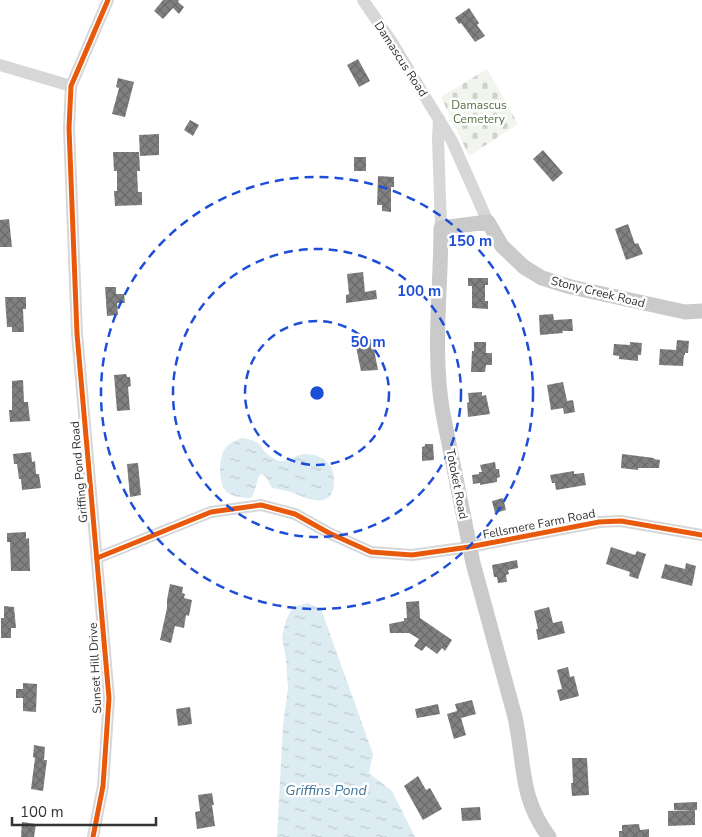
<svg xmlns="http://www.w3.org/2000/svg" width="702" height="837" font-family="'Nunito Sans',sans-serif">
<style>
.cemetery{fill:url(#cemetery-stones)}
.water{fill:url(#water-ripples)}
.building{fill:url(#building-cross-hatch)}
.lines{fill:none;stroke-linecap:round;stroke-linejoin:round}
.minor{stroke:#d7d7d7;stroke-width:12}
.major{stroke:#cacaca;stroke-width:15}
.cycleway-casing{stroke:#fff;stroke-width:8}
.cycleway{stroke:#e8590c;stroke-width:5}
.ring{fill:none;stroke:#1d4ed8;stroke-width:2.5;stroke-dasharray:9 6}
.labels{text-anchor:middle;stroke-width:5;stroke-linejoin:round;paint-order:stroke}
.street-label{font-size:12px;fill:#333;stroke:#fff}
.park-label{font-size:12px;fill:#56703f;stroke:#fff}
.water-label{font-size:14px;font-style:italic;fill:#3f7597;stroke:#fff}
.centre{fill:#1d4ed8;stroke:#fff;stroke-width:2.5}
.ring-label{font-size:15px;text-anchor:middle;font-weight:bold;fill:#1d4ed8;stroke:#fff;stroke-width:5;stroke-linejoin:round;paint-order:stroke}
</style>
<defs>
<pattern id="cemetery-stones" width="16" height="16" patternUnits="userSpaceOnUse" patternTransform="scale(1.25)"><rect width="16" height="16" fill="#f1f5ed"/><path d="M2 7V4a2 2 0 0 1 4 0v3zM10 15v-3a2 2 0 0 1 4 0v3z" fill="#cfd2cc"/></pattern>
<pattern id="water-ripples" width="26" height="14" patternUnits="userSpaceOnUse" patternTransform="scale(1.25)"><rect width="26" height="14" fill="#ddebf3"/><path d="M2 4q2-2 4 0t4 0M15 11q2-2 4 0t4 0" fill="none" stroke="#becad1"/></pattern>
<pattern id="building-cross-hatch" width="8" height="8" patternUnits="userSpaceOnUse" patternTransform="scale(1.25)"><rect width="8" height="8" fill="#818181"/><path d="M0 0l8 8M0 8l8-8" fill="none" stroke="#6a6a6a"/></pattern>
</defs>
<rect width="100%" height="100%" fill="#fff"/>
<polygon class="cemetery" points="487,69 518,124 469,156 441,97"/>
<g class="water">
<path d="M242,438C265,441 258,449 273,458C286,467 294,454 305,454C320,454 333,462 334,478C334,483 334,491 330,496C319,507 301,495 290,492C284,490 278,489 272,488L266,477L261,474C256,478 257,489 251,498C244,498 234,497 228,493C217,485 218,453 228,445C232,442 237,440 242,438Z"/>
<polygon points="308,603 321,609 373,754 369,773 392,791 415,837 277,837 283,725 288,688 286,659 282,637 286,620 293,607"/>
</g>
<g class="building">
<polygon points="163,0 179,0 178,2 184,7 179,14 173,8 163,19 154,11"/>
<polygon points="469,8 479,23 477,25 485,36 475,42 461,23 459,24 455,18"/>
<polygon points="358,59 370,81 359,87 347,65"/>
<polygon points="118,78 134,82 125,117 112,114 119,88 116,87"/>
<polygon points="190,120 199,125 193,136 184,130"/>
<polygon points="159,134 159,155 140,156 139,135"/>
<polygon points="543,150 563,173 553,182 533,159"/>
<polygon points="113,152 139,152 140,171 137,171 138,192 142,192 142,205 115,206 114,191 117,191 117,171 114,171"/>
<rect x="354" y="157" width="12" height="14"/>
<polygon points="378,176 394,177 394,187 391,187 391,212 382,211 382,205 377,205"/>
<polygon points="9,219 12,247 0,247 0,220"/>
<polygon points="628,224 635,244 638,243 643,254 626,260 615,229"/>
<polygon points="363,272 365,292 376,290 377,299 346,303 346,295 349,294 347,274"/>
<polygon points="468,278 488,278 488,285 485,285 485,301 488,301 488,309 472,308 472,286 468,286"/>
<polygon points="105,287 116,287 116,294 124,294 125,303 117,303 118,315 107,316"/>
<polygon points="5,297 26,297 26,309 23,309 24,332 12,332 12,327 7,327"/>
<polygon points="553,314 554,320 572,319 573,331 562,331 563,333 540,335 539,315"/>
<polygon points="372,339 378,370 361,371 355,342"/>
<polygon points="677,340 689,341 688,353 685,353 685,355 684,355 683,366 659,365 660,349 676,350"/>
<polygon points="474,342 486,342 486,353 492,353 492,365 486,365 485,372 471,372 472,351 474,351"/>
<polygon points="630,342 642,343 641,355 638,355 638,361 619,359 619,356 613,355 614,344 630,345"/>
<polygon points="126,374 127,377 130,377 131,386 128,387 130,410 117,411 114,375"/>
<polygon points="23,380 24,402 28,402 30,421 10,422 9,410 12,410 12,381"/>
<polygon points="563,382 567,401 573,400 575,412 564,414 563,408 551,410 547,385"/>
<polygon points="482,392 482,396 486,395 490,414 468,417 467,403 469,402 468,393"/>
<polygon points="425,444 433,444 434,460 422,461 422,447 425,446"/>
<polygon points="31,452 32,462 35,461 36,474 39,474 41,488 22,490 21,479 19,479 17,464 14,464 13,454"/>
<polygon points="622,454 654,458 654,459 660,460 659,468 638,468 638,470 621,468"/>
<polygon points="495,462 496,469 499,469 500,477 497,478 497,482 480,485 480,483 473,484 472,475 479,474 479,472 482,472 480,465"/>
<polygon points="138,463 141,495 130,497 127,464"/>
<polygon points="574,471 574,474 584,473 586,485 556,490 555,483 552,483 550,475"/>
<polygon points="503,498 506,510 495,513 492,501"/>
<polygon points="26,532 26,539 29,538 30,571 11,571 10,542 7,542 7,533"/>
<polygon points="611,547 635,555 637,551 646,554 638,579 629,576 630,572 606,564"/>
<polygon points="517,560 518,568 508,570 509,574 506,575 507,582 498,583 497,577 494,577 492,565"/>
<polygon points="686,563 696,566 692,586 661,578 665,564 685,569"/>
<polygon points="170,584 183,587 182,593 185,594 184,598 192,600 189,616 186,615 184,628 175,626 171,643 160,640 167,608 167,600"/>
<polygon points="419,601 420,618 452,640 445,651 442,648 437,654 426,646 422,651 414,646 419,639 409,633 390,633 389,624 404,621 404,618 407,618 406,602"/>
<polygon points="4,606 14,607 16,628 11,628 11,638 1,638 1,618 4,618"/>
<polygon points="549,607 553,623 562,621 565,633 538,640 536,629 538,629 534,611"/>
<polygon points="568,667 570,677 574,676 579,696 560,701 557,690 562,689 557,670"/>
<polygon points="23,683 37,684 36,712 23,711 23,698 16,698 16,689 23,689"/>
<polygon points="472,700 476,714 461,718 466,735 454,739 447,714 457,711 455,704"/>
<polygon points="438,704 440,714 417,718 415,709"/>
<polygon points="190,707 192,724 178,726 176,709"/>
<polygon points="34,745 45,747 44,760 47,760 43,791 31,789 35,758 33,757"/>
<polygon points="572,758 587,758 589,795 572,796 571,783 573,783"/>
<polygon points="418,776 426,790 430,788 442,809 423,820 404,786"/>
<polygon points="212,793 214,805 212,805 215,826 197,829 195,812 200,811 198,795"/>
<polygon points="697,802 697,810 674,810 674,803"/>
<polygon points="480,807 481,820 462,821 461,808"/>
<polygon points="695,810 695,825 668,826 668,811"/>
<polygon points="22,822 36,824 34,837 21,837"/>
<polygon points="639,824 640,830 649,829 649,837 619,837 619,831 622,831 622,825"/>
</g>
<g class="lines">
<g class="minor">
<polyline points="363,0 393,44 452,141 488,222"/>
<polyline points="0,65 71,86"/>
<polyline points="439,119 438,139 441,228"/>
<polyline points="97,558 211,512 261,505 295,514 329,533 371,552 412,555 469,547 599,522 621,521 702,535"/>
<polyline points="93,837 103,786 109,698 77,334 69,128 71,86 108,0"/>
</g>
<path class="major" d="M549,837C519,797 525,763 515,717L473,563L443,414C432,353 441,290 441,228L488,222L502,246L524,267L542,278L571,287L685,312L702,311"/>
<g class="cycleway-casing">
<g id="cycleway">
<polyline points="97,558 211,512 261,505 295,514 329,533 371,552 412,555 469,547 599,522 621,521 702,535"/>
<polyline points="93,837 103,786 109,698 77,334 69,128 71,86 108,0"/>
</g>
</g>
<use href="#cycleway" class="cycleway"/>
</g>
<g class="ring">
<circle cx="317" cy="393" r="72"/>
<circle cx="317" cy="393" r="144"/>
<circle cx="317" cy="393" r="216"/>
</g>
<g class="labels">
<g class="street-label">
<text transform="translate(401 59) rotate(57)" y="4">Damascus Road</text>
<text transform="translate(598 292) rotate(14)" y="4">Stony Creek Road</text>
<text transform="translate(79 472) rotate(-95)" y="4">Griffing Pond Road</text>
<text transform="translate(457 484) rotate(79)" y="4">Totoket Road</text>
<text transform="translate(539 524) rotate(-11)" y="4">Fellsmere Farm Road</text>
<text transform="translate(95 668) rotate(-93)" y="4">Sunset Hill Drive</text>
</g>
<g class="park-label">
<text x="479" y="109">Damascus<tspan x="479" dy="14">Cemetery</tspan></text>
</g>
<g class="water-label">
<text x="326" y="795">Griffins Pond</text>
</g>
</g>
<circle cx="317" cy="393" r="8" class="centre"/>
<g class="ring-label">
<text x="470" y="246">150 m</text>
<text x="419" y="296">100 m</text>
<text x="368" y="347">50 m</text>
</g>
<path d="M12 817v8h144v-8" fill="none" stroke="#333333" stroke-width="2.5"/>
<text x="20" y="817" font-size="15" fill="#333333" stroke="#ffffff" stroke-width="4" paint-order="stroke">100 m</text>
</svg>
